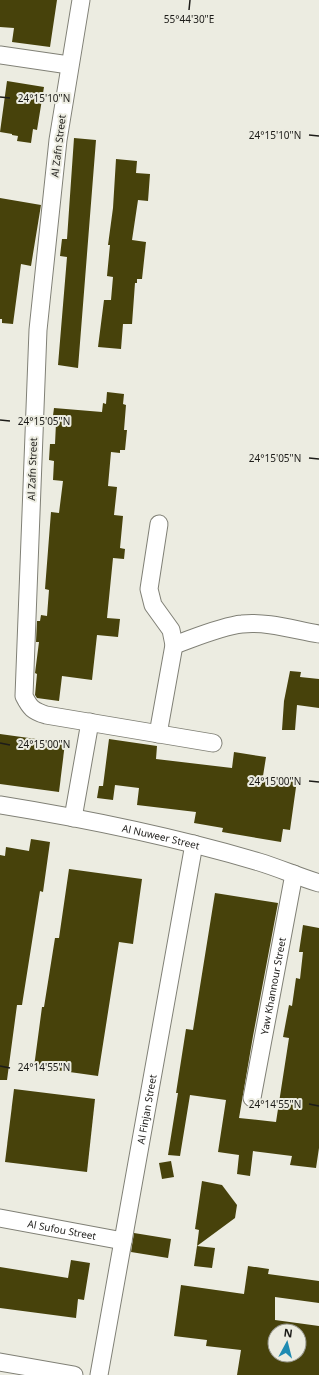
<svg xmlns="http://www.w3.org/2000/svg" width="319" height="1375" font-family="'Noto Sans',sans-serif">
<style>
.building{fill:#47420b;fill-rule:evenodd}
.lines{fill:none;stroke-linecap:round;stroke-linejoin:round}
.minor-casing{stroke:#808076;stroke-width:19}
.minor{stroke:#fff;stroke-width:17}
.ticks{fill:none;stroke:#1d1c19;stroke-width:1.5}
.labels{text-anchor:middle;stroke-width:4;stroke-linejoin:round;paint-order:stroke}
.street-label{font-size:10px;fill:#1d1c19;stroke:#ecece1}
.ticks-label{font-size:10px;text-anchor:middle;fill:#1d1c19;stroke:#ecece1;stroke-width:4;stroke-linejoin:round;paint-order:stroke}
</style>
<rect width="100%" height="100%" fill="#ecece1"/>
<g class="building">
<polygon points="0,0 57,0 50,47 12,42 14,28 0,27"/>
<polygon points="7,81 44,87 37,130 33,129 31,143 17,141 18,136 12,135 12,134 0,132"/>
<polygon points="74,138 96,140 78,368 58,365 67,257 60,256 62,239 67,239"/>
<polygon points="116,159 137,161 136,173 150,174 148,201 138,200 132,240 146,242 142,279 137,279 137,283 135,283 132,324 123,324 121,349 98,347 104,300 111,300 113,277 107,276 110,245 108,245 113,208"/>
<polygon points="0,198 41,205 31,266 21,264 13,324 2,323 2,319 0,319"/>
<polygon points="107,392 124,394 123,404 126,405 124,430 127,430 125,450 120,450 120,453 111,452 108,486 117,487 114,515 123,516 120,548 125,549 124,559 113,558 107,618 120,619 118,637 97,635 92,680 62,676 59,701 37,698 35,695 37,674 35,673 39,642 36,642 37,621 40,621 41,615 47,616 49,590 45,589 51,512 59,513 63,481 53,480 54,461 49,460 50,444 55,444 56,423 52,423 54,408 102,412 103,403 106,404"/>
<polygon points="290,671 301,672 300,677 319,679 319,708 297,705 295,730 282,730 284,701"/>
<polygon points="0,734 65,743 59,792 0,784"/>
<polygon points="109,739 157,746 156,759 232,768 234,752 266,757 263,776 297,780 290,830 283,829 281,842 222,832 223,828 194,823 196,812 137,805 139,788 115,785 113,800 97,798 99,786 103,786"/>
<polygon points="31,839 50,842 43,892 40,891 22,1005 17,1005 7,1080 0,1080 0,855 5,856 6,847 29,851"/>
<polygon points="69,869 142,879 133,944 119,942 98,1076 34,1067 42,1007 44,1007 55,938 59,938"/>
<polygon points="215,893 278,903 253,1036 239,1118 276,1122 289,1038 283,1037 289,1005 292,1006 296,978 300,979 303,952 299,952 303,925 319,928 319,1148 316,1168 290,1165 292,1156 253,1151 250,1176 237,1174 239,1155 218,1152 226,1100 190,1095 180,1156 168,1155 178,1093 176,1093 186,1029 193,1030"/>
<polygon points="14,1089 95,1099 87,1172 5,1162"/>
<polygon points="171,1161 174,1177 162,1179 159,1163"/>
<polygon points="202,1181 222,1185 237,1205 235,1218 197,1246 199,1230 195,1229"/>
<polygon points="134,1233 171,1239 168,1258 131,1252"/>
<polygon points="197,1246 215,1248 212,1268 194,1266"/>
<polygon points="71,1260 90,1263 84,1300 78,1299 76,1318 0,1308 0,1267 68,1278"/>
<path d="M248,1266L269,1269L268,1274L319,1281V1303L275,1297V1320L319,1326V1375H237L241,1350L206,1346L207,1340L174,1336L181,1285L244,1294ZM275,1331H299V1355H275Z"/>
</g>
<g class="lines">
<g class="minor-casing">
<g id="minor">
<path d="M81,0L58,140L38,330L24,696C30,708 33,711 46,715L213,743"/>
<polyline points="0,55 69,65"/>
<path d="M174,645C194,638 222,626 242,624C266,621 295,630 319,634"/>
<polyline points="158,734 174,645 171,630 153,605 149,589 159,524"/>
<path id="s1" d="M0,805C87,819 174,837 259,862C279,868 299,877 319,883"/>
<polyline points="73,818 90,722"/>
<path id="s2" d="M252,1098L294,874"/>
<path id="s3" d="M0,1218L123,1241"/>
<polyline points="0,1362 74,1375"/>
<path id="s4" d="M99,1375L194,844"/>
</g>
</g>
<use href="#minor" class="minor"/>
</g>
<path class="ticks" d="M189,10L190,0M0,97L10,98M309,135L319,136M0,420L10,421M309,458L319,459M0,743L10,745M309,781L319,782M0,1066L10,1068M309,1104L319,1106"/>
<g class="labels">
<g class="street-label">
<text transform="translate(58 146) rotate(-83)" y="4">Al Zafn Street</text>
<text transform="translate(32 469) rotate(-88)" y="4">Al Zafn Street</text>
<text dy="4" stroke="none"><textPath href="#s1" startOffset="164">Al Nuweer Street</textPath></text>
<text dy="4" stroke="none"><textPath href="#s2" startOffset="114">Yaw Khannour Street</textPath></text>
<text dy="4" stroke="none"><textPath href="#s4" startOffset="270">Al Finjan Street</textPath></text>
<text dy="4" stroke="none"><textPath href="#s3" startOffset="63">Al Sufou Street</textPath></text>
</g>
</g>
<g class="ticks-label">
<text x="189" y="23">55°44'30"E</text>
<text x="44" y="102">24°15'10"N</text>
<text x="275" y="139">24°15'10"N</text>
<text x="44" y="425">24°15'05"N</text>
<text x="275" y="462">24°15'05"N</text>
<text x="44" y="748">24°15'00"N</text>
<text x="275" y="785">24°15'00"N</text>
<text x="44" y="1071">24°14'55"N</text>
<text x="275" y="1108">24°14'55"N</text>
</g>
<g transform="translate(287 1343) rotate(7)"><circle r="19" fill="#ecece1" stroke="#999991"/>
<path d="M0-3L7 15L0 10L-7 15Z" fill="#1f8bb2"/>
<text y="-6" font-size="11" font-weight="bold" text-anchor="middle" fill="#1d1c19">N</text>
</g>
</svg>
